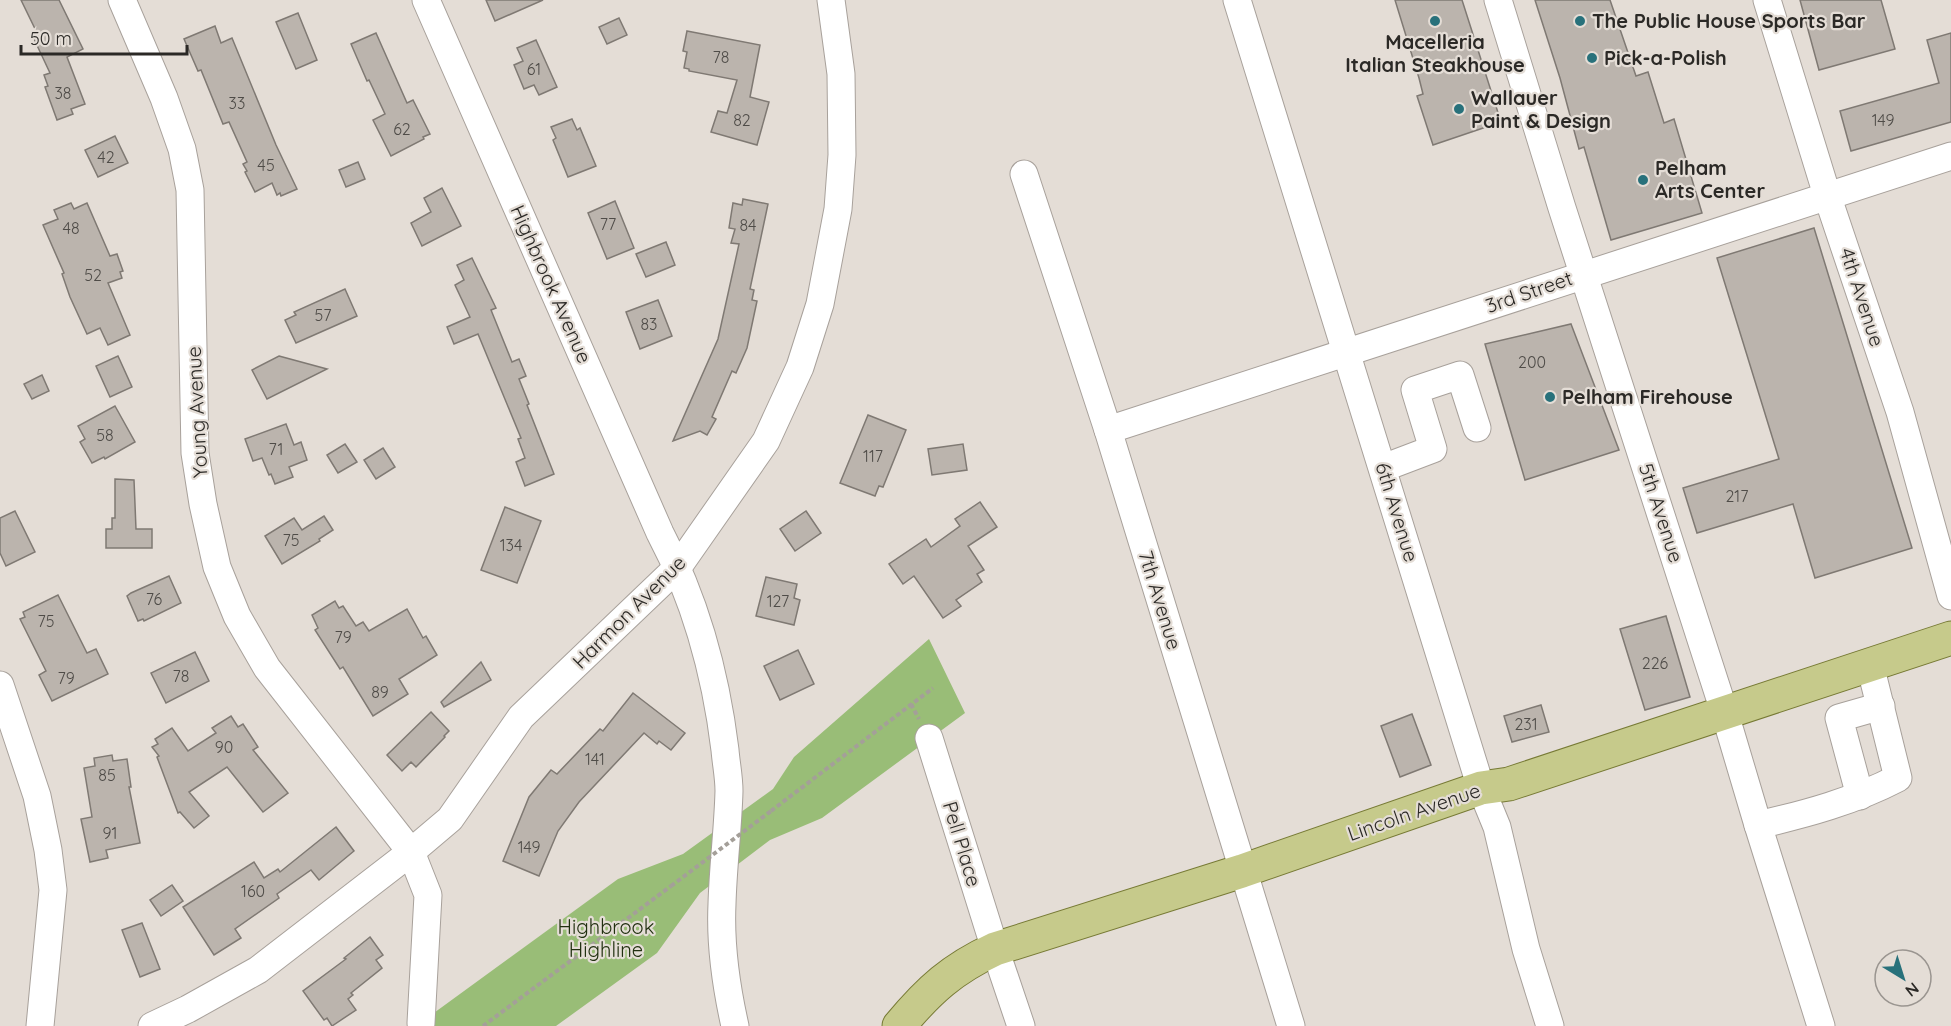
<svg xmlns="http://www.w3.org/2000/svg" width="1951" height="1026" font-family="Quicksand,sans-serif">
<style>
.green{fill:#99bd77}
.building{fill:#bbb4ad;stroke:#7f7973;stroke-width:1.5}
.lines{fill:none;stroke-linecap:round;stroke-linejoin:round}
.minor-casing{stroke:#a8a19b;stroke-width:29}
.major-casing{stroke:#777a35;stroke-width:35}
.path{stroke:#a49f99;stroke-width:4;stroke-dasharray:4.5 3;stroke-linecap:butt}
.minor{stroke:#fff;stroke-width:27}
.major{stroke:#c6ca8b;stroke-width:33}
.path-bridge{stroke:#a49f99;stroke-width:4;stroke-dasharray:4.5 3;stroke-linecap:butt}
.poi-dot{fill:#28717b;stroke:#e4ddd6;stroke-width:2}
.labels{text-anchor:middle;stroke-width:4.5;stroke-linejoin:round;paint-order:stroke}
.number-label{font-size:16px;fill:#4f4c48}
.poi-label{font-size:20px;font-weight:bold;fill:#2b2926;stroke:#e4ddd6;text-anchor:start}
.street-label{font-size:20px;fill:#2b2926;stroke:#e4ddd6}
.park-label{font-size:20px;fill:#213010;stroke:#e4ddd6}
</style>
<rect width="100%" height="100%" fill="#e4ddd6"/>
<polygon class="green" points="929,639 965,713 822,818 770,840 700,893 657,953 556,1026 416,1026 618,879 683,854 773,789 794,757"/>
<g class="building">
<polygon points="21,0 59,0 83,49 67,57 85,104 71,109 73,114 57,120 45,87 48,86 44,75 50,73 34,39 39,37"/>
<polygon points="486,0 543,0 495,21"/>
<polygon points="1395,0 1462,0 1501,122 1433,145 1417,96 1423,94 1419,78"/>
<polygon points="1535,0 1610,0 1636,76 1648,72 1664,123 1674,119 1702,213 1611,240 1584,147 1579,149 1560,78"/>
<polygon points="1800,0 1881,0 1895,49 1819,70"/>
<polygon points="298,13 317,60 296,69 276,22"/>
<polygon points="619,18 627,35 607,44 599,27"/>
<polygon points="215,26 221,43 232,38 276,145 297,189 281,196 280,193 277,195 272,183 255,192 245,172 247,171 243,164 247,162 229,122 223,124 201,70 198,71 184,39"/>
<polygon points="687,31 760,45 750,97 769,102 757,145 711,132 718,111 727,113 737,80 689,71 689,69 684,68 687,52 683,51"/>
<polygon points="376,33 407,103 413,100 430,134 423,137 424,139 391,156 373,120 385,114 369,80 367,81 351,44"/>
<polygon points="1951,33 1951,122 1851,151 1840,111 1939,83 1927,40"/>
<polygon points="536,40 557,87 539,95 534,85 524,89 514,65 523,61 517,48"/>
<polygon points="572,119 577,130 580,128 596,166 568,177 553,140 556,138 551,127"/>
<polygon points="115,136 128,163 98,177 85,150"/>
<polygon points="358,162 365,179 346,187 339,170"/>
<polygon points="442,188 461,226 422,246 411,223 431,212 424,198"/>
<polygon points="743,199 768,204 750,289 754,290 752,300 757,301 747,348 736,373 732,371 712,417 716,419 707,435 700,431 673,441 718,339 739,244 731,243 735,229 729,228 733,203 742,205"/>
<polygon points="615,201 634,248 607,259 588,213"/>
<polygon points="71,203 74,209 87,203 110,256 117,254 123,271 120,272 122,278 108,283 130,335 108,345 100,328 87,334 70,297 62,274 64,273 43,225 58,219 54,210"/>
<polygon points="1814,228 1912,548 1815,578 1793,504 1697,533 1683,488 1779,459 1717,258"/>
<polygon points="666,242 675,265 646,277 636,254"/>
<polygon points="472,258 496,308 491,310 512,362 519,359 526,376 519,379 529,404 527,405 554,474 525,486 516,462 525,458 518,439 521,438 478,334 454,344 447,327 470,317 455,285 464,280 457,265"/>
<polygon points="345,289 357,316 296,343 285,320 296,315 294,312"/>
<polygon points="658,300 672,336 640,349 626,312"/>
<polygon points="1571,324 1619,450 1525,480 1485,344"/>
<polygon points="118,356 132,387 110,397 96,366"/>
<polygon points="279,356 327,369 267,399 252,370"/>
<polygon points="42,375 49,391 32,399 24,384"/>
<polygon points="115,406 135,442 105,459 104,457 92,463 80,442 85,439 78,426"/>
<polygon points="868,415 906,430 883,487 879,486 875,496 840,483"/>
<polygon points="286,424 294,445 301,442 307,460 289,467 293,477 275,484 271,474 269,475 262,458 253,461 245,439"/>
<polygon points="345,444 357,462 338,473 327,455"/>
<polygon points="963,444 967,470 932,475 928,449"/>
<polygon points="383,448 395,467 376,479 364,460"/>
<polygon points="115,479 134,480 136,529 152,529 152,548 106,548 106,529 112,529 112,518 115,518"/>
<polygon points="980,502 997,527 968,546 984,570 977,574 982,582 956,600 961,606 943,618 914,576 903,584 889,564 926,539 931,547 960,526 955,519"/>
<polygon points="505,507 541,521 517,583 481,570"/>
<polygon points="15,511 35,552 6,566 0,553 0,518"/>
<polygon points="806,511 821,533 795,551 780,529"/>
<polygon points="324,516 333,530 319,539 320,541 282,564 265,536 294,518 302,530"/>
<polygon points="169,576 181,603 144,621 143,619 138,621 127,596 131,593"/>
<polygon points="766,577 797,584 794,598 800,600 794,625 756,616"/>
<polygon points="58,595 87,653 96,649 108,674 52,701 39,675 46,671 20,619 25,617 23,612"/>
<polygon points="335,601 339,608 343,606 356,626 363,622 369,631 407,609 423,638 426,636 437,655 399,679 408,694 373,716 343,667 340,669 315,630 318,628 312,615"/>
<polygon points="1666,616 1690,697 1645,710 1620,629"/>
<polygon points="798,650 814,684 780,700 764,666"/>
<polygon points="195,652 209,681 166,703 151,673"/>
<polygon points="481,662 491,680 444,707 441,702"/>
<polygon points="633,693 685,733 671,750 659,741 657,744 644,733 579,802 558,831 539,876 503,861 529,797 551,770 557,774 600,729 603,731"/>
<polygon points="1541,705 1549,732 1512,742 1504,716"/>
<polygon points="431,712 449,731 444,736 445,737 416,767 411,762 402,771 387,755"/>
<polygon points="1412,714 1431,765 1400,777 1381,726"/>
<polygon points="231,716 238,727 243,724 258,747 253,750 288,793 263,812 227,767 189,792 209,816 194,828 180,812 178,813 157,757 159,756 152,747 158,744 155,739 172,728 188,751 216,733 212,728"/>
<polygon points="112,755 113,761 127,759 131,787 129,787 140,843 106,850 108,858 90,862 81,819 92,817 84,768 95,766 94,758"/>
<polygon points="336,827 354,851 319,880 311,870 277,894 279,898 235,929 241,938 214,955 183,907 254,862 264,878 278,869 280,872"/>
<polygon points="172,885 183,901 161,916 150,900"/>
<polygon points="142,923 160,969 140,977 122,930"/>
<polygon points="370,937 383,955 376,960 382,968 351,993 353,995 348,999 356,1010 332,1026 327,1018 324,1020 303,991 346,959 344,958"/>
</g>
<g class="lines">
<g class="minor-casing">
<g id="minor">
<polyline points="122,0 164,98 182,149 190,190 195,453 203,504 217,567 237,616 267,668 411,852 428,895 421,1023"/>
<path d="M426,0L660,533C695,599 716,676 725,750C726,763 729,777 729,791C728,829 723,866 722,904C720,946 726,986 735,1026"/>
<polyline points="1237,0 1481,788 1497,827 1526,949 1550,1026"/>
<polyline points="1498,0 1562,208 1725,714 1758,825 1821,1026"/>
<polyline points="1767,0 1827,195 1900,412 1951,596"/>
<polyline points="1024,174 1108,430 1291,1026"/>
<path d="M1108,430C1390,341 1670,246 1951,156"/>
<polyline points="1383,468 1433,449 1415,390 1460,375 1477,428"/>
<polyline points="0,685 37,796 48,850 53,890 40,1026"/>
<polyline points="929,738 995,949 1021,1026"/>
<polyline points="1860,796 1839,718 1881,706"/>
<path d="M1758,825C1806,814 1854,801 1898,778L1870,665"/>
<polyline points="152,1026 188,1009 258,970 411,852 450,819 521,717 678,567 766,441 800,367 820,304 838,209 842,155 841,74 831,0"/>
</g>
</g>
<g class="major-casing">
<path id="major" d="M899,1026C929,990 952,969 995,949L1242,871L1481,788L1509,784L1951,638"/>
</g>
<g class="path">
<polyline points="911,704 919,719"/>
<polyline points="771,811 933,688"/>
<polyline points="483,1026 671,886"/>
</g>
<use href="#minor" class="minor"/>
<use href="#major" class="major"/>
<polyline class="path-bridge" points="671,886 771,811"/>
</g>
<g class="poi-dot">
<circle cx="1435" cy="21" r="6"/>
<circle cx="1580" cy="21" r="6"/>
<circle cx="1592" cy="58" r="6"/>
<circle cx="1459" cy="109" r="6"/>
<circle cx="1643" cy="180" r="6"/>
<circle cx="1550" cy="397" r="6"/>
</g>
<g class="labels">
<g class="number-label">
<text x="721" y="63">78</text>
<text x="534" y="75">61</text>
<text x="63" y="99">38</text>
<text x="237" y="109">33</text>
<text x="742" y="126">82</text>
<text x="1883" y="126">149</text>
<text x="402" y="135">62</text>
<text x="106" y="163">42</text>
<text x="266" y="171">45</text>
<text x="608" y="230">77</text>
<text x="748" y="231">84</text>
<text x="71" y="234">48</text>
<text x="93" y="281">52</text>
<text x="323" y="321">57</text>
<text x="649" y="330">83</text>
<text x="1532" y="368">200</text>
<text x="105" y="441">58</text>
<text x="276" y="455">71</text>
<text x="873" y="462">117</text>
<text x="1737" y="502">217</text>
<text x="291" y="546">75</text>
<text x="511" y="551">134</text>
<text x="154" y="605">76</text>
<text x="778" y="607">127</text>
<text x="46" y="627">75</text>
<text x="343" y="643">79</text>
<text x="1655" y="669">226</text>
<text x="181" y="682">78</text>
<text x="66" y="684">79</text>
<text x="380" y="698">89</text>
<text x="1526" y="730">231</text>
<text x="224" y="753">90</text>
<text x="595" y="765">141</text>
<text x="107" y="781">85</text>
<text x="110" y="839">91</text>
<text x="529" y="853">149</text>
<text x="253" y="897">160</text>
</g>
<g class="poi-label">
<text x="1592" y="28">The Public House Sports Bar</text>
<text x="1435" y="49" text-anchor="middle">Macelleria<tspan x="1435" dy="23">Italian Steakhouse</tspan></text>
<text x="1604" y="65">Pick-a-Polish</text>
<text x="1471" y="105">Wallauer<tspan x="1471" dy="23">Paint &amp; Design</tspan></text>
<text x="1655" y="175">Pelham<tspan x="1655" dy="23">Arts Center</tspan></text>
<text x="1562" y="404">Pelham Firehouse</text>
</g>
<g class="street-label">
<text transform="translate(551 284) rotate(66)" y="7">Highbrook Avenue</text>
<text transform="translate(1529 292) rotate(-19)" y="7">3rd Street</text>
<text transform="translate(1862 297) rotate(72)" y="7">4th Avenue</text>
<text transform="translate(197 412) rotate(-93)" y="7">Young Avenue</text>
<text transform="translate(1397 512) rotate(73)" y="7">6th Avenue</text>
<text transform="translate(1661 513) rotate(72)" y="7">5th Avenue</text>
<text transform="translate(1160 600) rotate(73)" y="7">7th Avenue</text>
<text transform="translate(629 612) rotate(-45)" y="7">Harmon Avenue</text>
<text transform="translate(1414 812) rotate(-19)" y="7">Lincoln Avenue</text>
<text transform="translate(962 844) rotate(73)" y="7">Pell Place</text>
</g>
<g class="park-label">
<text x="606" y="934">Highbrook<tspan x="606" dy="23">Highline</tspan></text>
</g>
</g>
<g transform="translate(1903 978) rotate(142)"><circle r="28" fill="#e4ddd6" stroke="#9a9590" stroke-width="1.5"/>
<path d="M0-4.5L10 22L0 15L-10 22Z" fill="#28717b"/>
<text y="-9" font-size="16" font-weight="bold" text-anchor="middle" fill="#2b2926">N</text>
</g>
<path d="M21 45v9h166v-9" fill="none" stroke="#2b2926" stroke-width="3"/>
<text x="30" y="45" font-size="18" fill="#2b2926" stroke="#e4ddd6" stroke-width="4.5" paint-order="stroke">50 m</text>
</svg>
